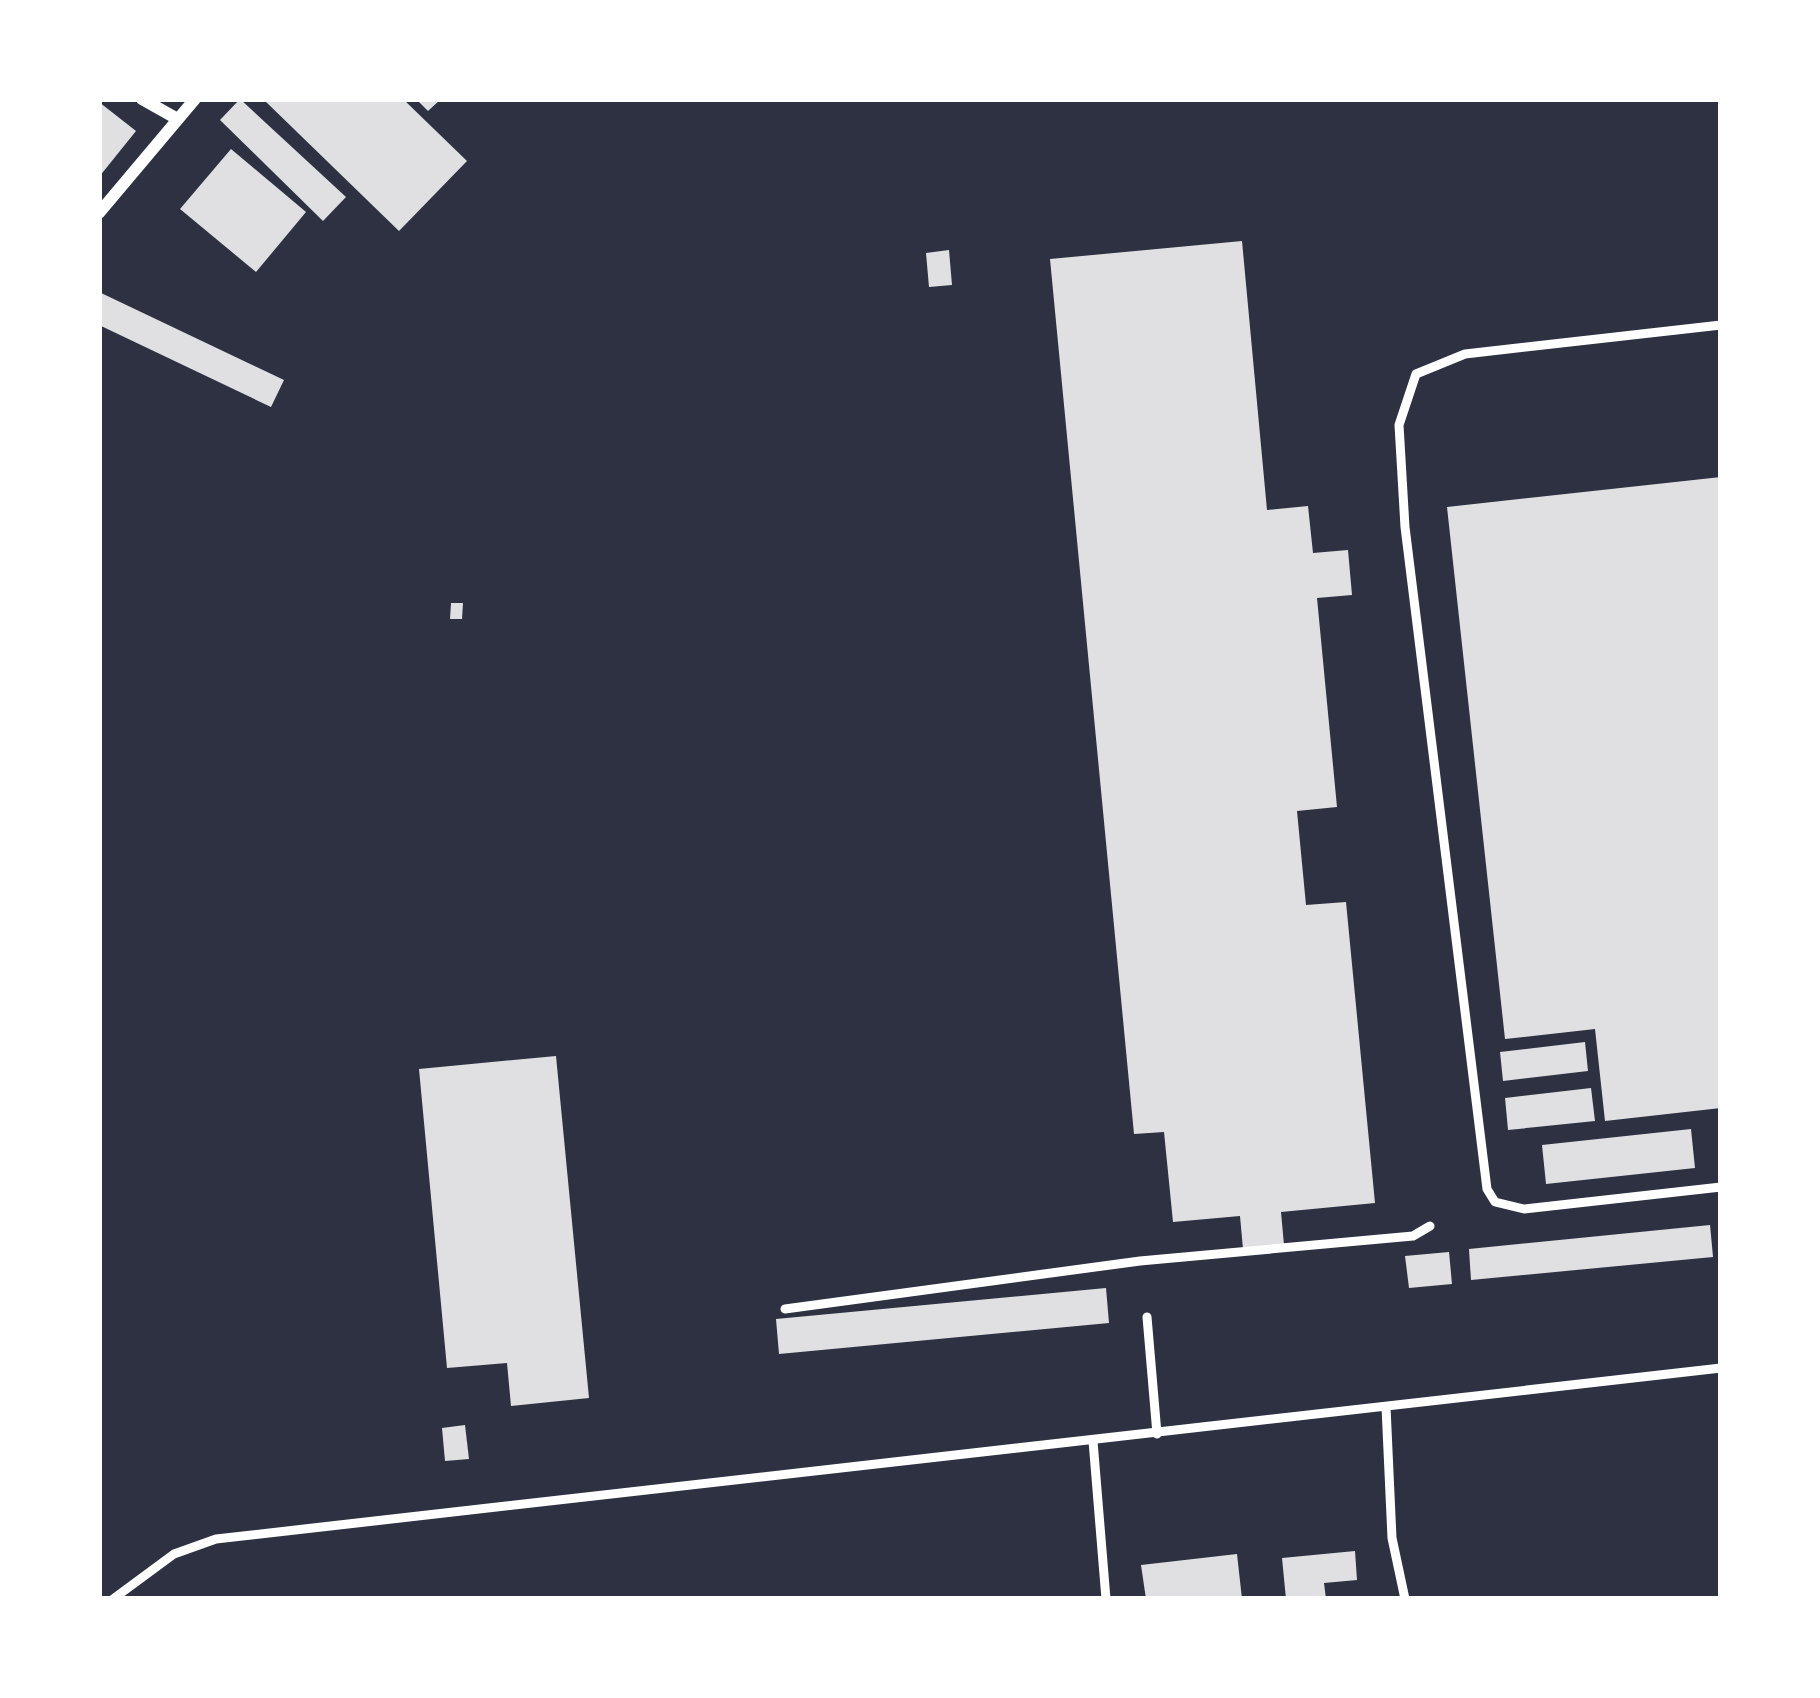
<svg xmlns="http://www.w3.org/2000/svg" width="1820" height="1698" font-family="'DM Sans',sans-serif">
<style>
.building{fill:#e0e0e3}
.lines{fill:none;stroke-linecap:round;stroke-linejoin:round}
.service{stroke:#fff;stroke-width:9}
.minor{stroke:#fff;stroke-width:12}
</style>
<rect width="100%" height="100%" fill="#2d3142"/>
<g class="building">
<polygon points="240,99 346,197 323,221 220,120"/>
<polygon points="263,99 403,99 467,161 399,231"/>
<polygon points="416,99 441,99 428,111"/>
<polygon points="99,102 136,131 99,177"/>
<polygon points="231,149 306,212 256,272 180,209"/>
<polygon points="1242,241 1267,510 1308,506 1313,553 1348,550 1352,595 1317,598 1337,807 1297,811 1306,905 1346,902 1375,1203 1281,1212 1284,1245 1243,1249 1240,1216 1173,1222 1164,1132 1134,1134 1050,259"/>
<polygon points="949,250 952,285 929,287 926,253"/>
<polygon points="99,292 284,380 271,407 99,325"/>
<polygon points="1721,477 1721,1108 1605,1121 1595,1029 1505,1039 1447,507"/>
<polygon points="451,603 463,603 462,619 450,619"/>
<polygon points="1585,1042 1588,1071 1503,1081 1500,1052"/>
<polygon points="556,1056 589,1398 511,1406 507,1363 447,1368 419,1069"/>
<polygon points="1591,1088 1595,1121 1508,1130 1505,1098"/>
<polygon points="1691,1129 1695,1168 1546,1184 1542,1145"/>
<polygon points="1710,1225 1713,1257 1471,1280 1469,1249"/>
<polygon points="1449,1252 1452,1284 1409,1288 1405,1256"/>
<polygon points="1106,1288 1109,1323 779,1354 776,1319"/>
<polygon points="465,1425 469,1459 445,1461 442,1428"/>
<polygon points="1355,1551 1357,1580 1324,1583 1326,1599 1286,1599 1282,1558"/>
<polygon points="1237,1554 1242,1599 1146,1599 1141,1565"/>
</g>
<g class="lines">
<g class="service">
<polyline points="1721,325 1465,354 1416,374 1399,425 1405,527 1487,1189 1495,1202 1524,1209 1721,1187"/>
<polyline points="785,1309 1140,1261 1413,1236 1430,1226"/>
<polyline points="1147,1317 1157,1434"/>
<polyline points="1386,1407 1392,1538 1405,1599"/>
<polyline points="1093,1441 1106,1599"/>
<polyline points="113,1599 174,1554 216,1539 1721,1368"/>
</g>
<g class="minor">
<polyline points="142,99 174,117"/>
<polyline points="99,213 195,99"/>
</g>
</g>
<rect width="1820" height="1698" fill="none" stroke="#ffffff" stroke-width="204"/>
</svg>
